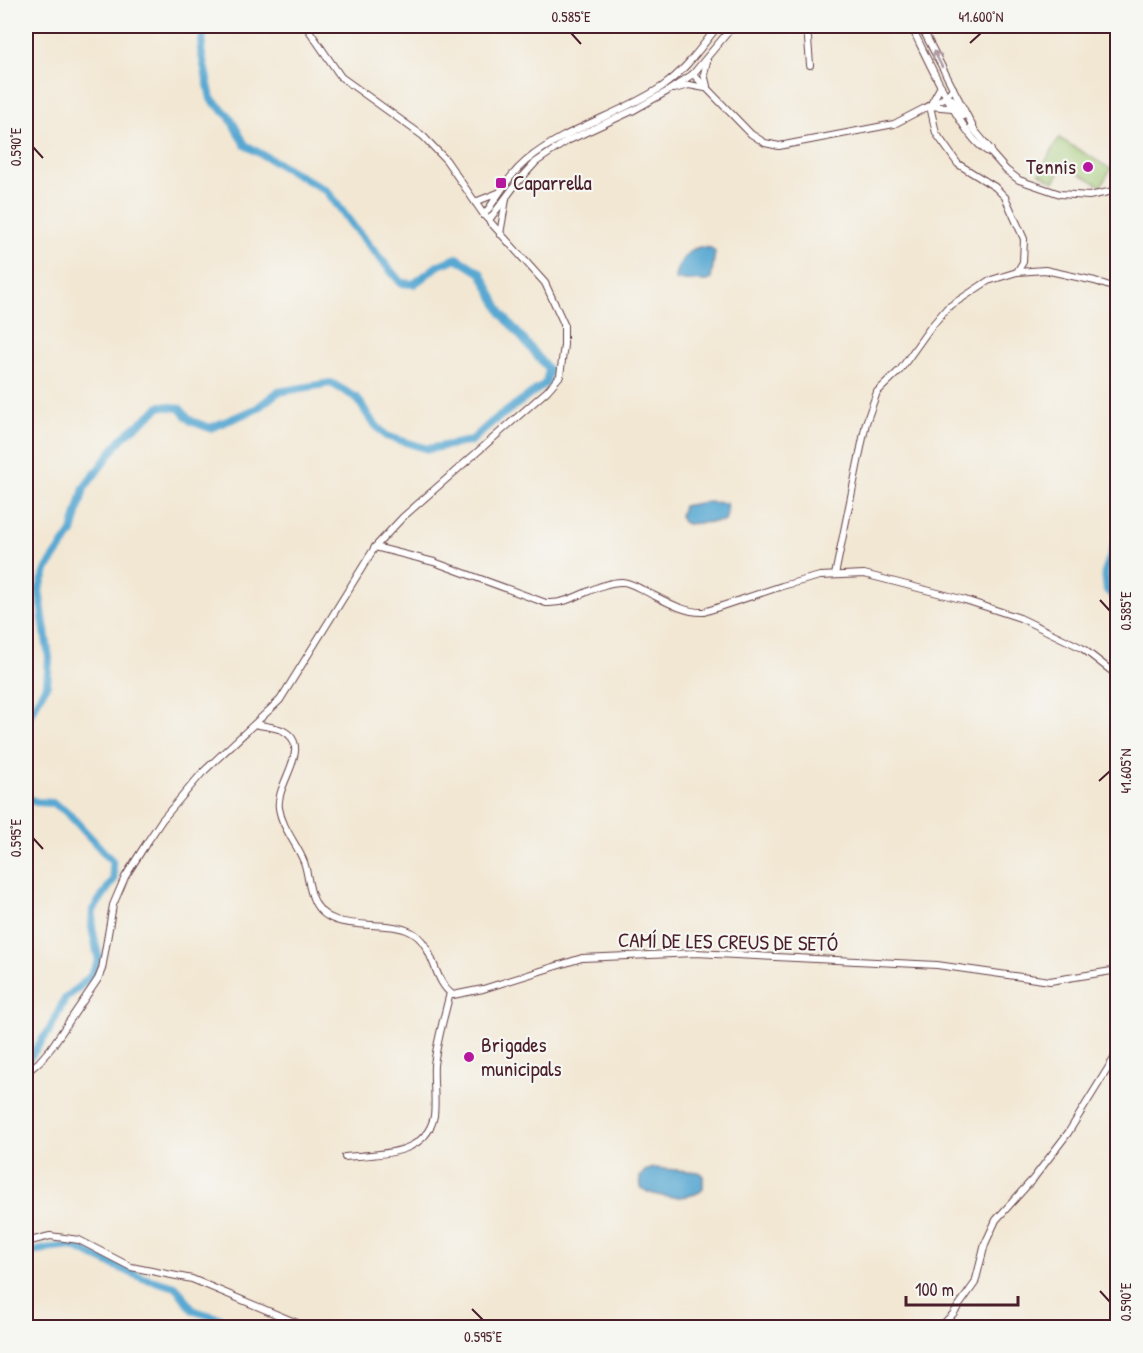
<svg xmlns="http://www.w3.org/2000/svg" width="1143" height="1353" font-family="'Patrick Hand',sans-serif">
<style>
.green{fill:#a1c874;stroke:#767450;stroke-width:1.5}
.water{fill:#58a8d2;stroke:#51647e;stroke-width:1.5}
.lines{fill:none;stroke-linecap:round;stroke-linejoin:round}
.canal{stroke:#58a8d2;stroke-width:8}
.minor-casing{stroke:#633d44;stroke-width:8}
.minor{stroke:#fff;stroke-width:6}
.oneway{stroke:#ae9aa0}
.ticks{fill:none;stroke:#4a1f2b;stroke-width:2}
.poi-dot{fill:#b5179e;stroke:#f6f6f2;stroke-width:2}
.labels{text-anchor:middle;stroke-width:4.5;stroke-linejoin:round;paint-order:stroke}
.poi-label{font-size:21px;fill:#4a1f2b;stroke:#f6f6f2;text-anchor:start}
.street-label{font-size:21px;fill:#4a1f2b;stroke:#f6f6f2}
.neatline{fill:none;stroke:#4a1f2b;stroke-width:2}
.ticks-label{font-size:15px;text-anchor:middle;fill:#4a1f2b}
</style>
<rect width="100%" height="100%" fill="#f6f6f2"/>
<filter id="ink" filterUnits="userSpaceOnUse"><feTurbulence type="fractalNoise" baseFrequency=".0167" numOctaves="2"/><feDisplacementMap in="SourceGraphic" scale="12" xChannelSelector="R" yChannelSelector="G"/><feConvolveMatrix kernelMatrix="1 2 1 2 8 2 1 2 1" color-interpolation-filters="sRGB"/></filter>
<filter id="wash" filterUnits="userSpaceOnUse"><feTurbulence type="fractalNoise" baseFrequency=".008" numOctaves="4" result="noise"/><feDisplacementMap in="SourceGraphic" scale="24" xChannelSelector="R" yChannelSelector="G"/><feGaussianBlur stdDeviation="1.35" result="paint"/><feColorMatrix in="noise" values="0 0 0 0 0 0 0 0 0 0 0 0 0 0 0 0 0 1.4 0 .05"/><feComposite in="paint" operator="in"/></filter>
<g filter="url(#wash)">
<rect width="100%" height="100%" fill="#f2e7d3"/>
<polygon class="green" points="1059,138 1111,169 1101,186 1064,165 1054,182 1039,173"/>
<g class="water">
<path d="M700,247L711,248L715,252L711,279L708,281L675,280C675,267 687,249 700,247Z"/>
<polygon points="705,502 726,503 727,512 725,521 687,524 683,522 680,516 683,506"/>
<path d="M654,1168L699,1172L703,1176V1189C692,1201 651,1199 641,1187L640,1177L645,1171Z"/>
</g>
<g class="lines">
<g class="canal">
<polyline points="1118,535 1105,572 1107,590 1118,601"/>
<polyline points="26,721 47,684 49,658 39,590 47,568 72,532 84,488 122,438 161,406 179,408 191,421 210,428 256,409 278,392 331,383 357,398 371,420 386,436 428,449 471,441 492,422 546,383 549,370 502,314 481,273 457,258 439,265 414,284 401,283 353,226 327,191 245,145 229,116 211,99 201,50 204,26"/>
<polyline points="26,798 36,802 53,803 67,812 112,861 114,879 93,910 92,927 99,961 90,977 65,999 49,1031 26,1062"/>
<polyline points="26,1254 44,1249 72,1246 143,1278 176,1287 194,1311 219,1318 240,1328"/>
</g>
</g>
</g>
<g filter="url(#ink)">
<g class="lines">
<g class="minor-casing">
<g id="minor">
<polyline points="807,26 810,65"/>
<path d="M911,26C925,53 964,144 991,153L1006,170L1019,180L1060,194L1089,196L1118,190"/>
<polyline points="921,26 974,129"/>
<polyline points="707,61 704,74 707,86"/>
<polyline points="693,74 751,134 765,143 779,146 894,124 946,97 953,88"/>
<polyline points="941,86 930,106 936,133 958,164 995,187 1005,197 1024,239 1023,262 1017,272"/>
<polyline points="674,89 689,85 705,88"/>
<polyline points="947,97 952,99 963,116"/>
<polyline points="930,106 952,108"/>
<polyline points="971,126 991,150 991,153"/>
<polyline points="475,202 498,193"/>
<path d="M484,215C498,197 508,176 526,161C567,127 620,115 663,86C686,70 701,47 718,26"/>
<polyline points="489,220 516,184 536,162 567,141 634,110 668,91 693,74 733,26"/>
<polyline points="500,234 506,199"/>
<path d="M375,547L434,562L546,603C573,605 595,582 622,582C629,582 637,587 643,590C662,599 683,613 704,612L782,586L820,576L864,574L965,600L1020,618L1082,648L1118,676"/>
<polyline points="835,575 866,423 877,392 900,370 930,328 947,308 988,281 1017,272 1045,270 1095,281 1118,289"/>
<path d="M255,724C263,726 274,727 282,730C315,746 275,783 279,808C282,828 297,844 304,862C308,873 308,886 313,898C327,937 382,917 411,932C435,944 432,981 453,995L483,989L582,958L695,953L937,965L1050,981L1118,970"/>
<polyline points="26,1073 39,1062 51,1048 98,979 102,969 113,905 125,877 144,847 162,820 202,773 280,700 375,547 403,517 547,391 560,376 564,345 564,324 545,283 484,215 446,160 423,136 341,77 306,26"/>
<path d="M345,1157C376,1154 426,1157 434,1116C436,1100 433,1082 434,1065C437,1041 444,1017 450,993"/>
<polyline points="26,1242 50,1236 79,1240 131,1267 192,1279 309,1328"/>
<polyline points="939,1328 953,1314 975,1283 985,1244 996,1220 1033,1179 1068,1133 1118,1052"/>
</g>
</g>
<use href="#minor" class="minor"/>
</g>
<defs><path id="oneway-shaft" d="M-6 0H5M1.5-3L5.5 0L1.5 3" fill="none" stroke-width="1.6" stroke-linecap="round" stroke-linejoin="round" transform="scale(1.5)"/></defs>
<use class="oneway" href="#oneway-shaft" transform="translate(938 59) rotate(-117)"/>
</g>
<path class="ticks" d="M571,33L581,44M970,43L981,33M33,147L43,158M1100,600L1110,611M1099,781L1110,771M33,838L43,849M1100,1291L1110,1302M472,1309L483,1320"/>
<g class="poi-dot">
<circle cx="1088" cy="167" r="6"/>
<rect x="495" y="177" width="12" height="12" rx="3"/>
<circle cx="469" cy="1057" r="6"/>
</g>
<g class="labels">
<g class="poi-label">
<text x="1076" y="174" text-anchor="end">Tennis</text>
<text x="513" y="190">Caparrella</text>
<text x="481" y="1052">Brigades<tspan x="481" dy="24">municipals</tspan></text>
</g>
<g class="street-label">
<text transform="translate(728 942) rotate(1)" y="7">CAMÍ DE LES CREUS DE SETÓ</text>
</g>
</g>
<rect width="1143" height="1353" fill="none" stroke="#f6f6f2" stroke-width="66"/>
<path d="M906 1296v9h112v-9" fill="none" stroke="#4a1f2b" stroke-width="3"/>
<text x="915" y="1296" font-size="18" fill="#4a1f2b" stroke="#f6f6f2" stroke-width="4.5" paint-order="stroke">100 m</text>
<rect x="33" y="33" width="1077" height="1287" class="neatline"/>
<g class="ticks-label">
<text x="571" y="22">0.585°E</text>
<text x="981" y="22">41.600°N</text>
<text transform="translate(16 147) rotate(-90)" y="5">0.590°E</text>
<text transform="translate(1126 611) rotate(-90)" y="5">0.585°E</text>
<text transform="translate(1126 771) rotate(-90)" y="5">41.605°N</text>
<text transform="translate(16 838) rotate(-90)" y="5">0.595°E</text>
<text transform="translate(1126 1302) rotate(-90)" y="5">0.590°E</text>
<text x="483" y="1342">0.595°E</text>
</g>
</svg>
